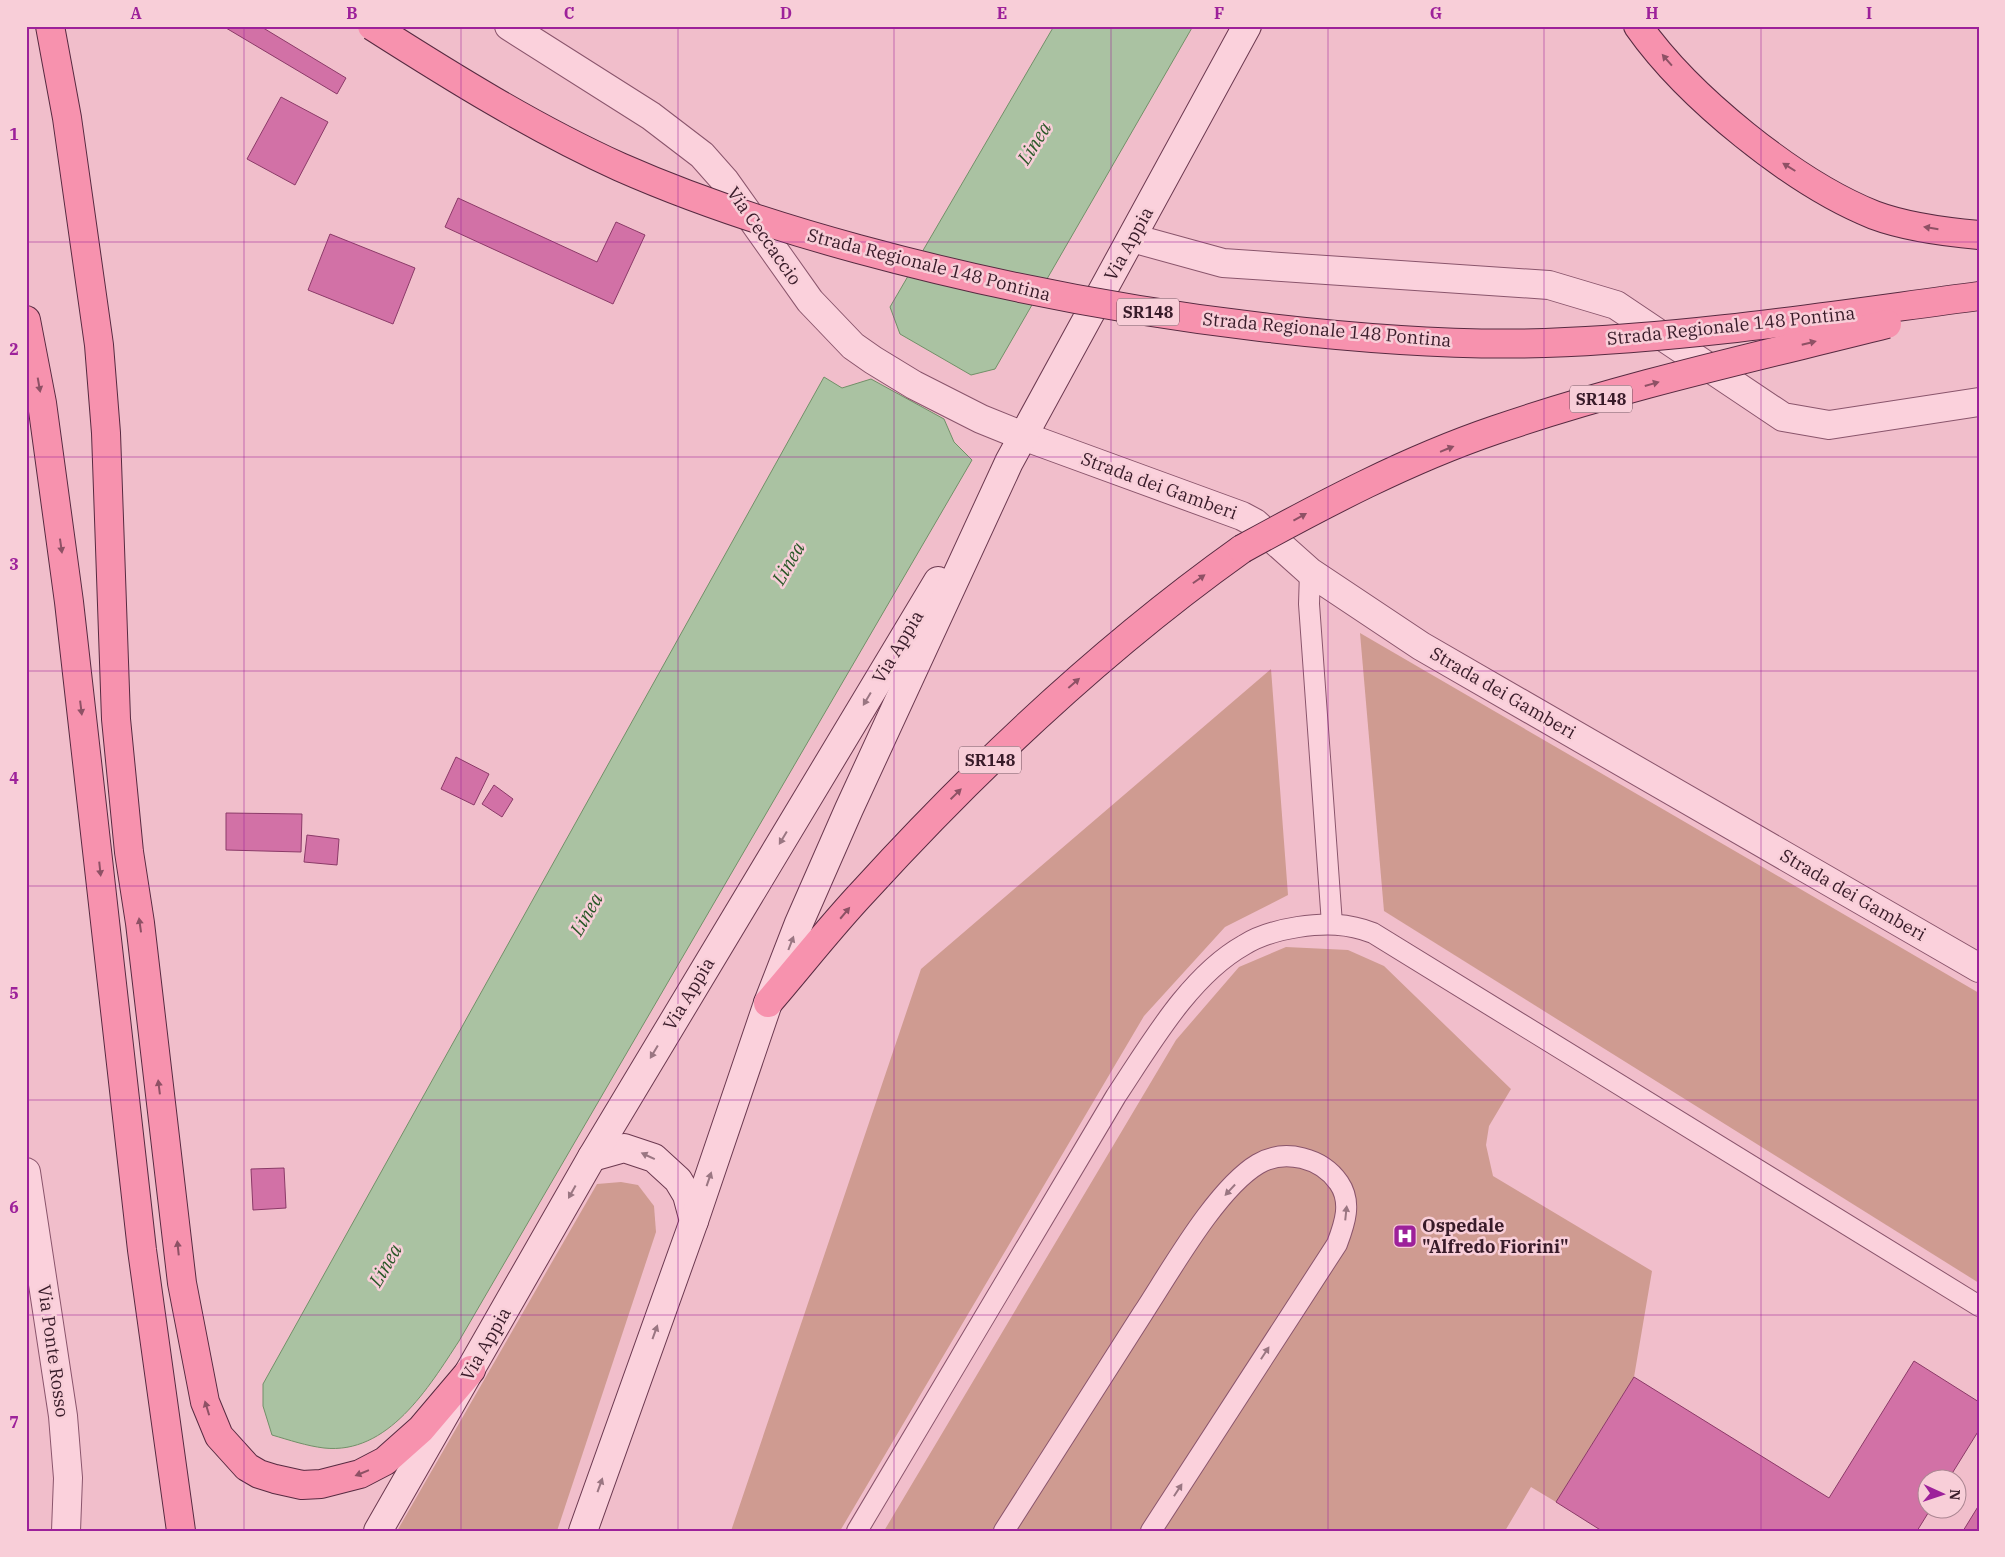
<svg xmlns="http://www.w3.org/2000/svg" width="2005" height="1557" font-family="'IBM Plex Serif',serif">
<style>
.green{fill:#cf9b91}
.water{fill:#aac2a2;stroke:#719068}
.building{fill:#d271a6;stroke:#8b3a68}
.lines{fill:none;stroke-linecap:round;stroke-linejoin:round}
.lane-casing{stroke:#8a556c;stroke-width:22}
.street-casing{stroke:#8a556c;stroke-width:30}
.secondary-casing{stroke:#6c3950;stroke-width:30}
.primary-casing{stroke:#572a41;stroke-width:30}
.lane{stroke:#fbd1dc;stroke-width:20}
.street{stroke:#fbd1dc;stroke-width:28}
.secondary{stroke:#fbd1dc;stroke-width:28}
.primary{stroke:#f792ae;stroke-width:28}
.primary-bridge-casing{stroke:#572a41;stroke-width:30;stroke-linecap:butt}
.primary-bridge{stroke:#f792ae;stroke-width:28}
.oneway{fill:#8e5165}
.oneway2{fill:#9a7682}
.grid{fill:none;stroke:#9d219a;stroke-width:1;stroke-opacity:0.55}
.labels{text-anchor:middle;stroke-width:5;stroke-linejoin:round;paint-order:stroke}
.shield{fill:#f8ced8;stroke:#72515e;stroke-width:1}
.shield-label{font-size:16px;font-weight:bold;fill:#381b29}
.street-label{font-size:18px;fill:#381b29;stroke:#f8ced8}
.poi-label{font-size:18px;font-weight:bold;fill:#381b29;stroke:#f8ced8;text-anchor:start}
.water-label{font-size:19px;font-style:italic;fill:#2b5929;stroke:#f8ced8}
.neatline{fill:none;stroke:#9d219a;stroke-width:2}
.grid-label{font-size:16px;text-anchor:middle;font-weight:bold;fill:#9d219a}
</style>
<rect width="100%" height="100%" fill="#f1becb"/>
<g class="green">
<polygon points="1360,633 1979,993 1979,1283 1384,911"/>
<polygon points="1271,669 1288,895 1225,927 1144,1016 840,1531 731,1531 921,969"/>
<polygon points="1286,947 1348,950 1384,966 1511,1089 1489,1126 1486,1145 1493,1176 1652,1271 1634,1377 1556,1502 1531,1487 1505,1531 884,1531 1176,1040 1239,967"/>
<polygon points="621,1182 638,1185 654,1206 656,1232 557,1531 397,1531 597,1184"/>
</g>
<g class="water">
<polygon points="1054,26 1193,26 995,369 971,375 900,334 890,307"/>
<path d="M824,377L842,388L871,379L944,419L954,442L972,460L459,1341C429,1387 388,1455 324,1448C307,1446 289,1440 272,1435L263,1406V1384Z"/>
</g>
<g class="building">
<polygon points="228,26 260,26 346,78 337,94 226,28"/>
<polygon points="281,97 328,122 295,185 247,159"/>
<polygon points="458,198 597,262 616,222 645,235 613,304 445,227"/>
<polygon points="330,234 415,268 393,324 308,290"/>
<polygon points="456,757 489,774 474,805 441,789"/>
<polygon points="494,785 513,799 502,817 482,804"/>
<polygon points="226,813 302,814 301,852 226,850"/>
<polygon points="307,835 339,839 337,865 304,862"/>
<polygon points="284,1168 286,1208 253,1210 251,1169"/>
<polygon points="1914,1361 1979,1402 1979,1430 1948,1480 1928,1480 1928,1510 1930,1510 1917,1531 1602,1531 1556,1502 1634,1377 1829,1498"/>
<polygon points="1979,1505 1979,1531 1963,1531"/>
</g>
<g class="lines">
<g class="lane-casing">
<g id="lane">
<polyline points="1310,572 1309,604 1332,924"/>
<path d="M857,1531L1116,1096C1150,1045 1189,976 1244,945C1260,935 1279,930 1298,927C1324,923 1348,923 1373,933L1979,1306"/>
<path d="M1004,1531C1050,1458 1097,1386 1143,1313C1170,1272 1216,1189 1258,1164C1285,1148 1322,1158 1339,1183C1352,1202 1345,1223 1337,1244L1151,1531"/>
</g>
</g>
<g class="street-casing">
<g id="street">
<polyline points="509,26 651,116 702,155 725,181 810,301 853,346 873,360 914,385 981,419 1023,436 1242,516 1255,523 1310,572 1421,646 1979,968"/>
<polyline points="1132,238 1223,263 1549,285 1616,305 1783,417 1829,425 1979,402"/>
<polyline points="26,1172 63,1416 68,1478 66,1531"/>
</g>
</g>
<g class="secondary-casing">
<g id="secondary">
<polyline points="592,1157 624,1148 654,1158 678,1180 687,1195 694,1221"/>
<polyline points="378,1531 592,1157 938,581"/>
<polyline points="583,1531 694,1221 768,1003 799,923 849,809 1009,462 1247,26"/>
</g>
</g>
<g class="primary-casing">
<g id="primary">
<polyline points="50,26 67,118 99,345 106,433 116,719 129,852 140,923 182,1283 205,1402 219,1436 247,1467 259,1474 275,1479 302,1485 321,1484 360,1474 385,1461 421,1429 471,1370"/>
<path d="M1638,26C1688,97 1794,183 1874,215C1906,227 1945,232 1979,235"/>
<polyline points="26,320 42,403 69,602 142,1250 181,1531"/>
<path d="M768,1003C800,966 830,927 864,891C979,765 1103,648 1242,549"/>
</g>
</g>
<use href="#lane" class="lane"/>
<use href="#street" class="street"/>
<use href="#secondary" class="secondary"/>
<use href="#primary" class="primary"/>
<g class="primary-bridge-casing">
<g id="primary-bridge">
<path d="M372,26C452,77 534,128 620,167C697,201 777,227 858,249C990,285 1124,311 1261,327C1355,338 1450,346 1545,343C1691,338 1835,315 1979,296"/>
<path d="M1242,549C1324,504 1407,460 1495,430C1623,386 1756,357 1887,324"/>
</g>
</g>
<use href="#primary-bridge" class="primary-bridge"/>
</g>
<defs><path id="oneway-solid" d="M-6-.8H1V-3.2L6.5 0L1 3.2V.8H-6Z" transform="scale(1.25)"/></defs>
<g class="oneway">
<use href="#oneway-solid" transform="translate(1667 60) rotate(-131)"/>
<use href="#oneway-solid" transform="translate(1789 167) rotate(-148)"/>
<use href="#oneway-solid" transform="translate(1931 228) rotate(-171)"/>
<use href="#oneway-solid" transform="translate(1809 343) rotate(-14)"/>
<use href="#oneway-solid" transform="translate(1652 384) rotate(-16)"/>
<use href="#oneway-solid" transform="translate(39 385) rotate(80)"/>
<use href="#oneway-solid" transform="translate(1447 449) rotate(-22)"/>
<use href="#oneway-solid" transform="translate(1300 517) rotate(-29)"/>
<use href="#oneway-solid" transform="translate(61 546) rotate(82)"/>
<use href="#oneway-solid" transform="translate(1199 579) rotate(-35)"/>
<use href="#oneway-solid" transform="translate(1074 683) rotate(-41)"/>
<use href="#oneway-solid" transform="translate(81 708) rotate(83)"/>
<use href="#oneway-solid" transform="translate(956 794) rotate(-44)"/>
<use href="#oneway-solid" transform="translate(100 869) rotate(84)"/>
<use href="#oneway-solid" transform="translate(845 913) rotate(-50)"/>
<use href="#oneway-solid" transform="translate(140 925) rotate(-98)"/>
<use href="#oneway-solid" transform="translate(159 1087) rotate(-97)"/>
<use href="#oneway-solid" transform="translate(178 1248) rotate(-96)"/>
<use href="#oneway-solid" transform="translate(207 1408) rotate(-107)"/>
<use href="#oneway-solid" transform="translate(362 1473) rotate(158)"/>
</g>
<g class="oneway2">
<use href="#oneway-solid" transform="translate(867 699) rotate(121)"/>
<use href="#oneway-solid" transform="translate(783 838) rotate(121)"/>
<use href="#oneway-solid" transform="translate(791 943) rotate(-69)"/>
<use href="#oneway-solid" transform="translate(654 1052) rotate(121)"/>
<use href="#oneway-solid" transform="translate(648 1156) rotate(-155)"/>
<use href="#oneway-solid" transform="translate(709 1179) rotate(-71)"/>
<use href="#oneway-solid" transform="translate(1230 1190) rotate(133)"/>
<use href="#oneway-solid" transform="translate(572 1192) rotate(119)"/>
<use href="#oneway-solid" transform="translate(1346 1213) rotate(-84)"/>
<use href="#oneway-solid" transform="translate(655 1332) rotate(-70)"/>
<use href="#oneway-solid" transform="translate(1265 1353) rotate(-57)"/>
<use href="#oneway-solid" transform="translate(600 1485) rotate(-70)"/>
<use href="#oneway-solid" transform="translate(1178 1490) rotate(-57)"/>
</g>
<path class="grid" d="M244,26V1531M461,26V1531M678,26V1531M894,26V1531M1111,26V1531M1328,26V1531M1544,26V1531M1761,26V1531M26,242H1979M26,457H1979M26,671H1979M26,886H1979M26,1100H1979M26,1315H1979"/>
<defs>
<g id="hospital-square" transform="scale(1.25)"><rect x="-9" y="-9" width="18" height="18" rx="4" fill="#9d219a" stroke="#f8ced8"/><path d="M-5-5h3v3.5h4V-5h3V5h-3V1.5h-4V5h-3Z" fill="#fff"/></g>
</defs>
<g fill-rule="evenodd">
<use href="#hospital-square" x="1405" y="1236"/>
</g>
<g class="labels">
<g class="shield">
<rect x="1117" y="298.5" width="62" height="27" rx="4"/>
<rect x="1570" y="385.5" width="62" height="27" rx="4"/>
<rect x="959" y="746.5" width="62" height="27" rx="4"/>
</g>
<g class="shield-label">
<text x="1148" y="318">SR148</text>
<text x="1601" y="405">SR148</text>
<text x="990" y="766">SR148</text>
</g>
<g class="street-label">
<text transform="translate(764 236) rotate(55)" y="6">Via Ceccaccio</text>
<text transform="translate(1129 244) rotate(-61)" y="6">Via Appia</text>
<text transform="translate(929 265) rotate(14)" y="6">Strada Regionale 148 Pontina</text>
<text transform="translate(1731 326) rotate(-6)" y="6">Strada Regionale 148 Pontina</text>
<text transform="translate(1327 330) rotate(5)" y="6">Strada Regionale 148 Pontina</text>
<text transform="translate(1159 486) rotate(20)" y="6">Strada dei Gamberi</text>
<text transform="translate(898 647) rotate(-59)" y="6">Via Appia</text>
<text transform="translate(1503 693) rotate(30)" y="6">Strada dei Gamberi</text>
<text transform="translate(1853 895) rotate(30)" y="6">Strada dei Gamberi</text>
<text transform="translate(689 994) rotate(-59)" y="6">Via Appia</text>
<text transform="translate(486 1344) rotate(-60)" y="6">Via Appia</text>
<text transform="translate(53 1351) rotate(82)" y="6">Via Ponte Rosso</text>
</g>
<g class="poi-label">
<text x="1422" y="1232">Ospedale<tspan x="1422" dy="21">"Alfredo Fiorini"</tspan></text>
</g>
<g class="water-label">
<text transform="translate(1034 143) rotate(-58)" y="7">Linea</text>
<text transform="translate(788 563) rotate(-60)" y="7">Linea</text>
<text transform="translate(586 914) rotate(-60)" y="7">Linea</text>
<text transform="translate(385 1265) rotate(-60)" y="7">Linea</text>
</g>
</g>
<rect width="2005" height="1557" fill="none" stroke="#f8ced8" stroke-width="55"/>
<g transform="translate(1942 1494) rotate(93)"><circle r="24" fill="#f8ced8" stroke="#ab8692"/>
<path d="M0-4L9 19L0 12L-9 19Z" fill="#9d219a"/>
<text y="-8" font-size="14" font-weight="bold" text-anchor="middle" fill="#381b29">N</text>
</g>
<rect x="28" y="28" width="1950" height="1502" class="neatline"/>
<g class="grid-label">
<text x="136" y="19">A</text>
<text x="352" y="19">B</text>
<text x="569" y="19">C</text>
<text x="786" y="19">D</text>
<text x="1002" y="19">E</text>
<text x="1219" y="19">F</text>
<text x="1436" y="19">G</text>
<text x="1652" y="19">H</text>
<text x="1869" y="19">I</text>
<text x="14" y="140">1</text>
<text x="14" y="355">2</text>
<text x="14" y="570">3</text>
<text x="14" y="784">4</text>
<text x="14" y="999">5</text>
<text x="14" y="1213">6</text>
<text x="14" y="1428">7</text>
</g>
</svg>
